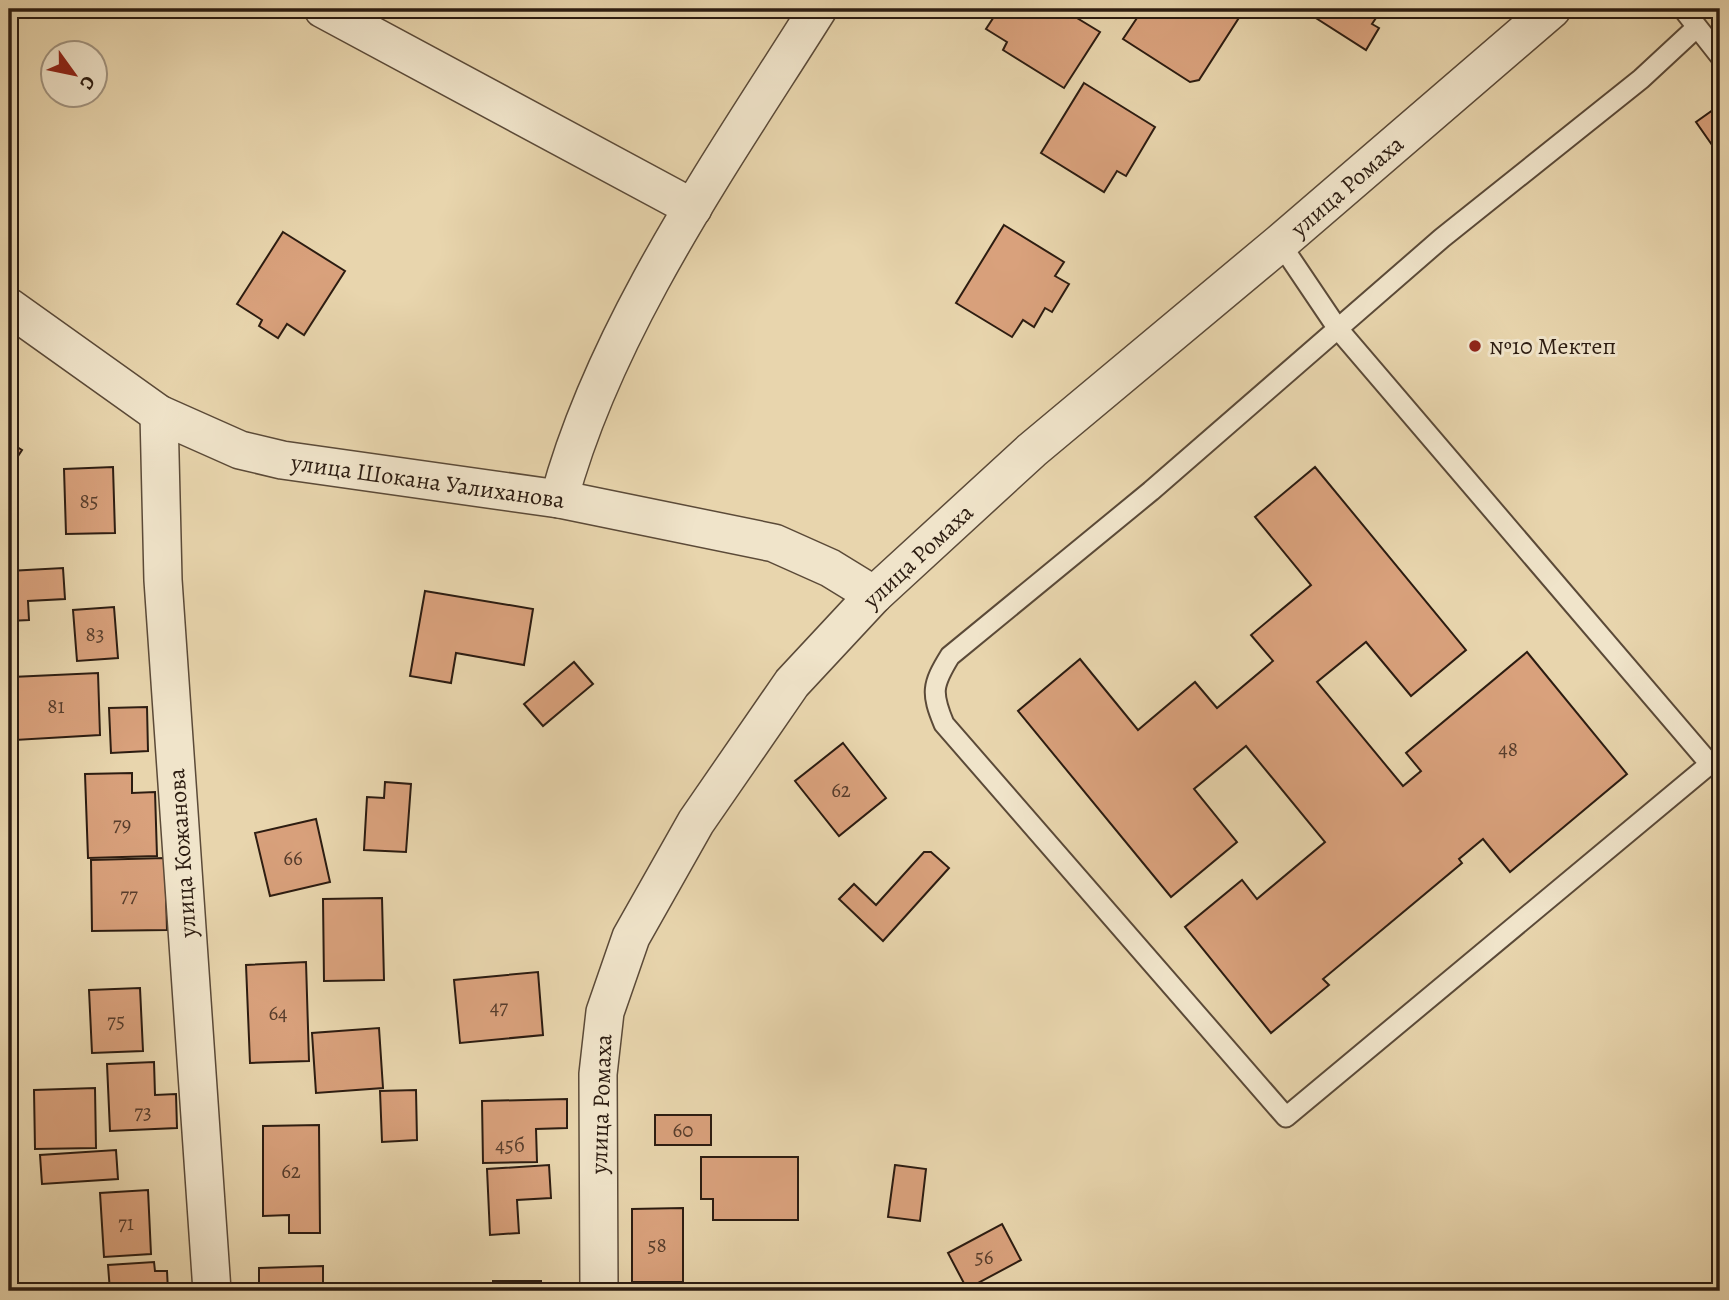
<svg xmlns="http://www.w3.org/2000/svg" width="1729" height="1300" font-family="Alegreya,serif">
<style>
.building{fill:#d9a17c;stroke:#2c1c11;stroke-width:2}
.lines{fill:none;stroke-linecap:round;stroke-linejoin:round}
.service-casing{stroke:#5b4a38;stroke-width:23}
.minor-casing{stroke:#5b4a38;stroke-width:40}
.service{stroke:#f0e4ca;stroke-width:19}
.minor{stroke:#f0e4ca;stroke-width:37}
.poi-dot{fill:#8f2418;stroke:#f0e4ca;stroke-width:2.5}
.labels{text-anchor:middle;stroke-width:6;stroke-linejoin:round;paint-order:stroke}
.number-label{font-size:21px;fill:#573d2c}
.street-label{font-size:24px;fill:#2c1c11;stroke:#f0e4ca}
.poi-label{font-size:24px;fill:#2c1c11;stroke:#f0e4ca;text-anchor:start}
</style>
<rect width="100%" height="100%" fill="#e8d5ad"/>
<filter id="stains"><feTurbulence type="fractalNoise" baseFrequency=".00286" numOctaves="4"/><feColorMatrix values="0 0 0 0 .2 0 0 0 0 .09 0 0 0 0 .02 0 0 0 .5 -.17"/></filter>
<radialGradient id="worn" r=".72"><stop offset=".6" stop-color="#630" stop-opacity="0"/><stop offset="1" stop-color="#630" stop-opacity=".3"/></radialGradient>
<g class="building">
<polygon points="999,9 1062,9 1100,32 1064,88 1003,50 1007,42 986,29"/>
<polygon points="1143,9 1236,9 1242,13 1199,80 1190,82 1123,39"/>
<polygon points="1311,9 1382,9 1372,24 1379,28 1366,50 1308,13"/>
<polygon points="1084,83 1155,127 1126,176 1117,171 1104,192 1041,153"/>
<polygon points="1720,105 1720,154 1719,155 1696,122"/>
<polygon points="1004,225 1064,262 1055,276 1069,284 1052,312 1045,308 1034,327 1023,320 1012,337 956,303"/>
<polygon points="283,232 345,271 304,335 287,324 278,338 259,326 262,320 237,304"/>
<polygon points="9,442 22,450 9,470"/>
<polygon points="113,467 115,533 66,534 64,469"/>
<polygon points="1315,467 1466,650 1411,696 1366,642 1317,682 1403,786 1421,771 1406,753 1527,652 1627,774 1510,872 1483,839 1459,859 1462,863 1323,979 1329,985 1271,1033 1185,927 1242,880 1257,899 1325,842 1246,746 1194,789 1237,842 1171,897 1018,711 1080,659 1138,730 1195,682 1217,708 1273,661 1251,635 1311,585 1255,517"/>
<polygon points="63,568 65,599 28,601 29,620 9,621 9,571"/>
<polygon points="425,591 533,609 524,665 456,653 451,683 410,676"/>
<polygon points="114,607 118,658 77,661 73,610"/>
<polygon points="574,662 593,684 543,726 524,704"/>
<polygon points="98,673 100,735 15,740 12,677"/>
<polygon points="147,707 148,751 111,753 109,708"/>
<polygon points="843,743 886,798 839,836 795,781"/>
<polygon points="132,773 132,793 155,792 157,856 88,858 85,774"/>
<polygon points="385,782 411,784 406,852 364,850 367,797 384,798"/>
<polygon points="316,819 330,882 270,896 255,833"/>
<polygon points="924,852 931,852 949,868 883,941 839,899 854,884 876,905"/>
<polygon points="165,858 167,930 92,931 91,860"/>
<polygon points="382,898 384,980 324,981 323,899"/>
<polygon points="9,907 14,965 9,965"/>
<polygon points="306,962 309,1061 250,1063 246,965"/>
<polygon points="538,972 543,1035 460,1043 454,980"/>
<polygon points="140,988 143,1051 92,1053 89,990"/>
<polygon points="379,1028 383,1088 316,1093 312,1033"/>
<polygon points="154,1062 155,1095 176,1094 177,1128 110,1131 107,1064"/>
<polygon points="95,1088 96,1148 35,1149 34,1090"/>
<polygon points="416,1090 417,1140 382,1142 380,1091"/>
<polygon points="567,1099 567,1128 536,1129 537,1162 483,1163 482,1101"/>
<rect x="655" y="1115" width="56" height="30"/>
<polygon points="319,1125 320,1233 289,1233 289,1215 263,1216 263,1126"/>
<polygon points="116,1150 118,1179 42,1184 40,1155"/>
<polygon points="701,1157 798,1157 798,1220 713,1220 713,1199 701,1199"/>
<polygon points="549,1165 551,1198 517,1200 519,1233 490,1235 487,1169"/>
<polygon points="895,1165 926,1169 920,1221 888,1217"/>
<polygon points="148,1190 151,1254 104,1257 100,1193"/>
<polygon points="683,1208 683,1282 632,1282 632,1209"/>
<polygon points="1002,1224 1021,1260 967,1289 948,1253"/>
<polygon points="154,1262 155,1271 167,1271 168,1291 110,1291 108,1265"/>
<polygon points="323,1266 323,1291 259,1291 259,1268"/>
<rect x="493" y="1281" width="48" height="10"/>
</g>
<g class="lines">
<g class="service-casing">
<g id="service">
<polyline points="1683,9 1720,56"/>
<path d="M1280,243L1338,329L1710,764L1286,1117L944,724C931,693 932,685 950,656L1151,491L1442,238L1641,79L1696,28"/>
</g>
</g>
<g class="minor-casing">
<g id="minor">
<polyline points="323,9 693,208"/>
<polyline points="9,307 159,414 240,450 282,460 559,499 774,543 830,568 874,595"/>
<polyline points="159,414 163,580 212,1291"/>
<path d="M559,499C606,325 723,160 818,9"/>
<polyline points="599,1291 598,1074 605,1012 631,937 696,822 792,683 874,595 1032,450 1280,243 1552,9"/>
</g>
</g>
<use href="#service" class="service"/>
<use href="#minor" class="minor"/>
</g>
<circle class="poi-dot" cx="1475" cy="346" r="7"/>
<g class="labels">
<g class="number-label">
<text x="89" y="508">85</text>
<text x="95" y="641">83</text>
<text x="56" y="713">81</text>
<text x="1508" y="756">48</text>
<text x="841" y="797">62</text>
<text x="122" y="831">79</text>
<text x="293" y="865">66</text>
<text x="129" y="902">77</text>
<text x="499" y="1014">47</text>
<text x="278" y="1020">64</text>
<text x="116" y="1028">75</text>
<text x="143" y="1119">73</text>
<text x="683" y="1137">60</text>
<text x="510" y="1152">45б</text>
<text x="291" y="1178">62</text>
<text x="126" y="1230">71</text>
<text x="657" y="1252">58</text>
<text x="984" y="1264">56</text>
</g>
<g class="street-label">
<text transform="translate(1347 186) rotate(-41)" y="8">улица Ромаха</text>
<text transform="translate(428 481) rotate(8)" y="8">улица Шокана Уалиханова</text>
<text transform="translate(918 556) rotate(-43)" y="8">улица Ромаха</text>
<text transform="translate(182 853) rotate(-94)" y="8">улица Кожанова</text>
<text transform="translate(601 1104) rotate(-88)" y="8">улица Ромаха</text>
</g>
<g class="poi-label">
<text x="1489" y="354">№10 Мектеп</text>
</g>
</g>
<rect width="1729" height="1300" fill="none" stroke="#e8d5ad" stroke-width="35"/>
<rect x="10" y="10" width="1708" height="1279" fill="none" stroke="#2c1c11" stroke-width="3.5"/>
<rect x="18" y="18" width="1694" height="1265" fill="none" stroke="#2c1c11" stroke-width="2"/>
<g transform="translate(74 74) rotate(123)"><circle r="33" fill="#f0e4ca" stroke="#a29480" stroke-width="2"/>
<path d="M0-5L12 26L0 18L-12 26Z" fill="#8f2418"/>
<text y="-10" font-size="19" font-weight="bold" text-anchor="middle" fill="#2c1c11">С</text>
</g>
<rect width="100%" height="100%" filter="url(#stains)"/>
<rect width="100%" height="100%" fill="url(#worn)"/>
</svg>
